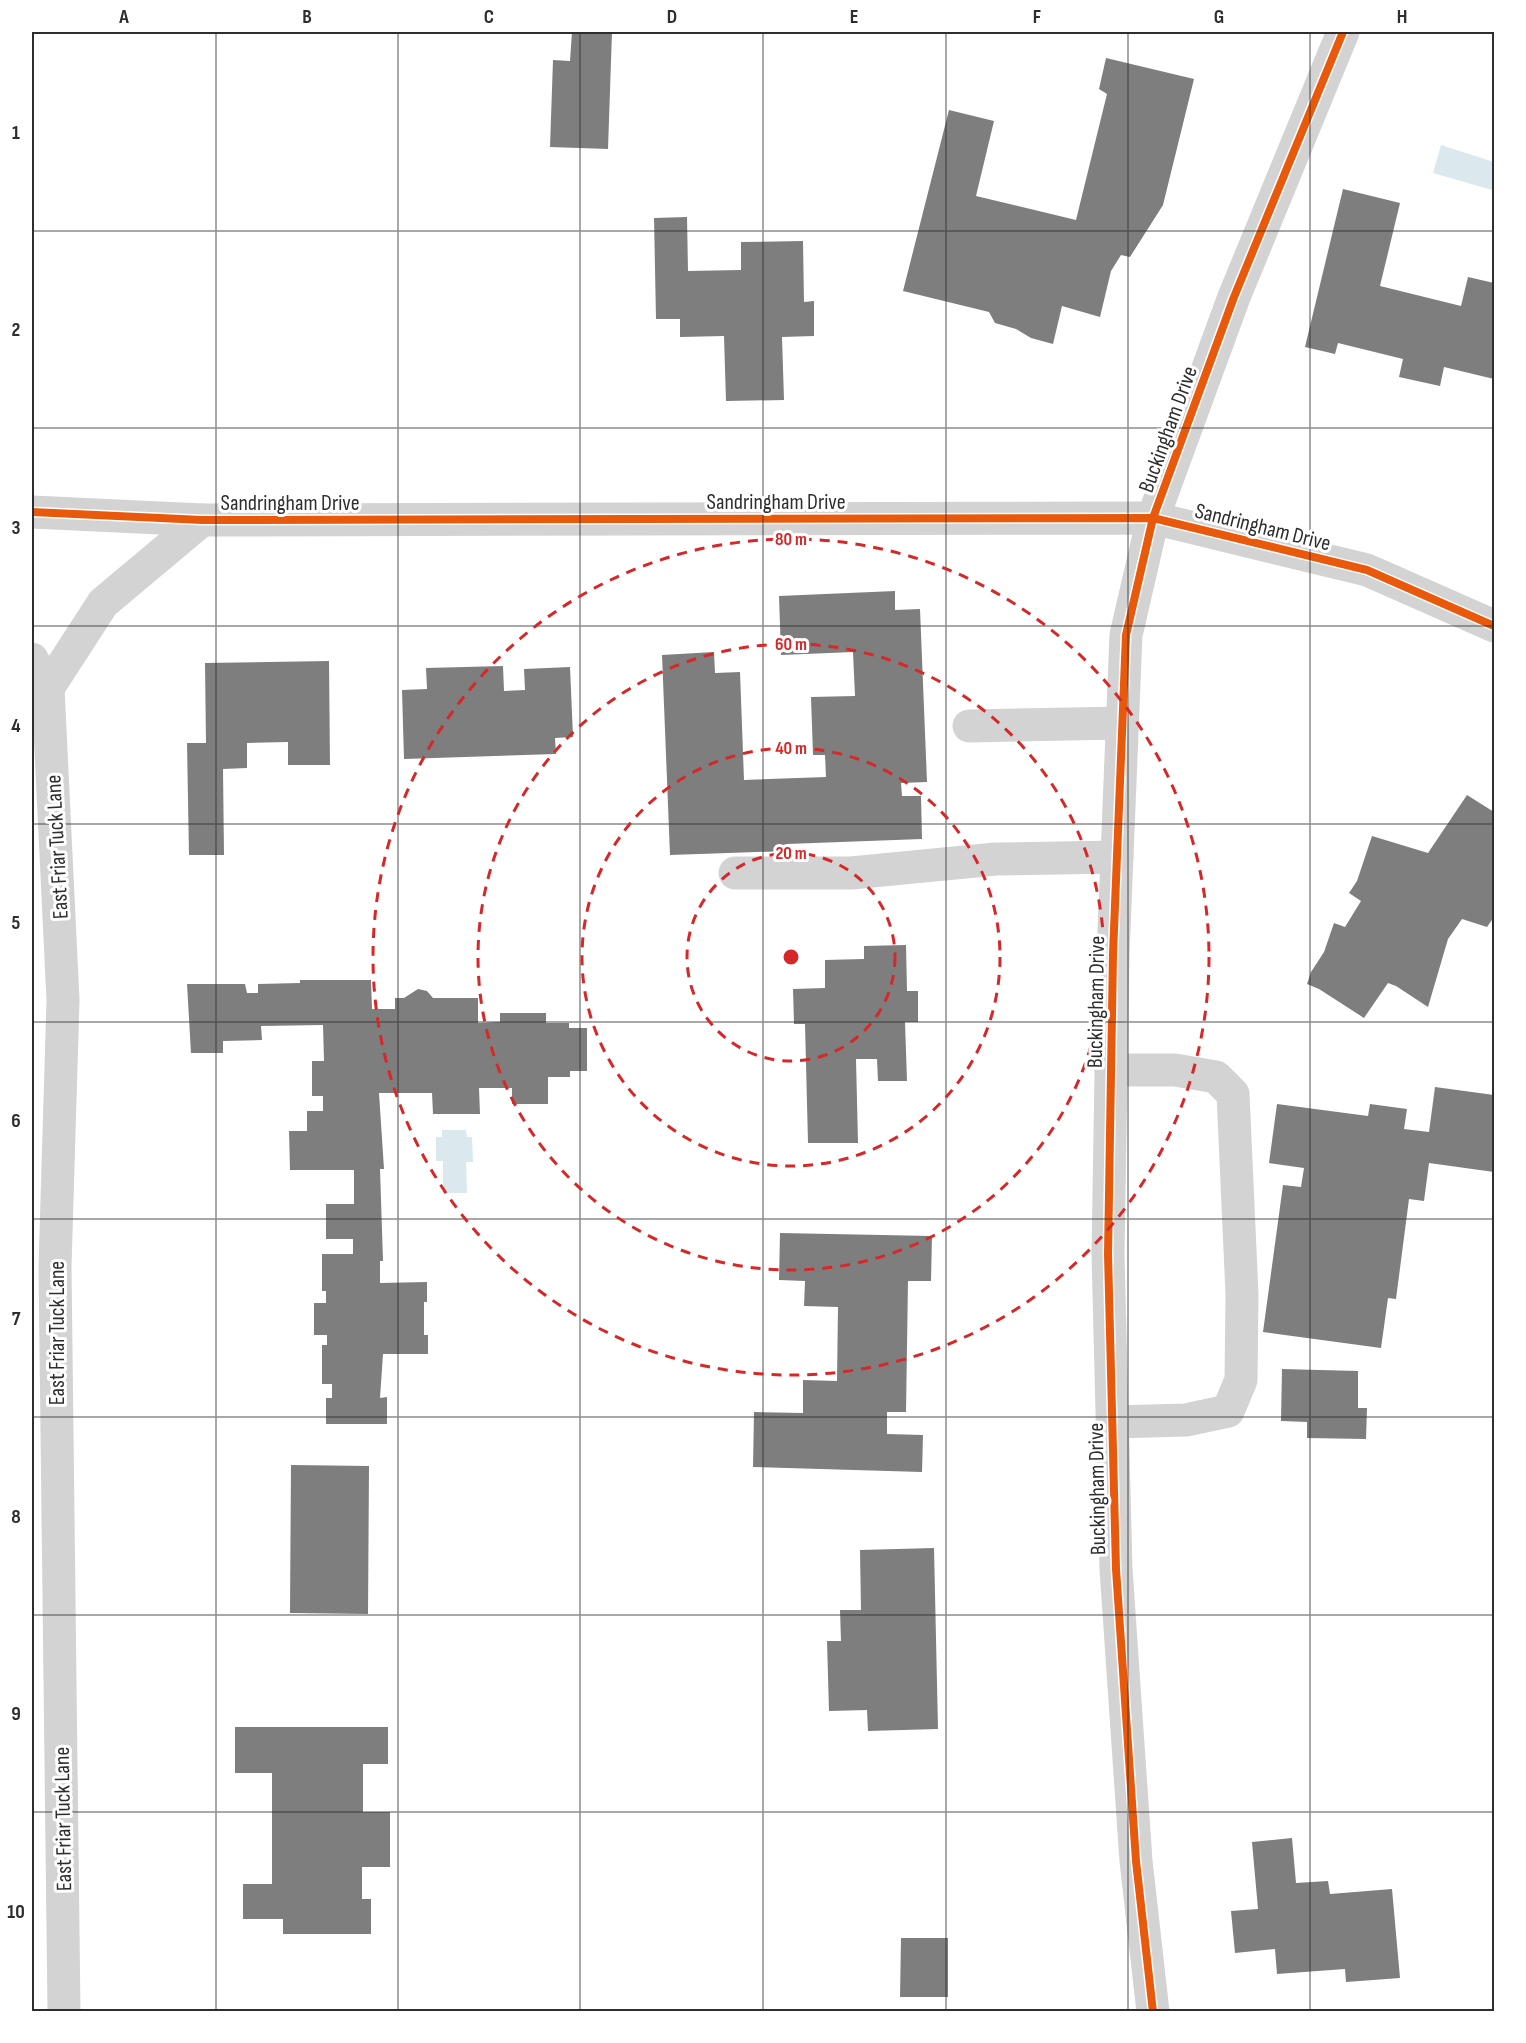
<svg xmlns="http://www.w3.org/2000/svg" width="1526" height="2043" font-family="'Sofia Sans Condensed',sans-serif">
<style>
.water{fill:#dbe9ee}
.building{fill:#7e7e7e}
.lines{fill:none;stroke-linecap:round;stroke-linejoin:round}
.minor{stroke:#d3d3d3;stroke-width:33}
.cycleway-casing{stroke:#fff;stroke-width:11}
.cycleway{stroke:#e8590c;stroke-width:8}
.grid{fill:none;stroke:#2e2e2e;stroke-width:1.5;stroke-opacity:0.55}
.ring{fill:none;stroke:#d62828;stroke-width:3;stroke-dasharray:10 8}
.labels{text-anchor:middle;stroke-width:6;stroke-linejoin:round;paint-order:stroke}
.street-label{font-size:22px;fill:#2e2e2e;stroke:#fff}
.centre{fill:#d62828;stroke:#fff;stroke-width:3}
.ring-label{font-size:18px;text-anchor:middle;font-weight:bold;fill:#d62828;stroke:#fff;stroke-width:6;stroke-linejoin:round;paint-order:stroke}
.neatline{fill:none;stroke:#2e2e2e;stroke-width:2}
.grid-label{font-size:20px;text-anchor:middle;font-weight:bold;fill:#2e2e2e}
</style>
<rect width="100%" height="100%" fill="#fff"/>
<g class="water">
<polygon points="1441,145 1494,162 1492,190 1433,173"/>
<polygon points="442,1130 466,1130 467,1137 472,1137 473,1162 466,1162 467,1193 443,1193 443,1161 436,1161 436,1137 442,1137"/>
</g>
<g class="building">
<polygon points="572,32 612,32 608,149 550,147 553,60 570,61"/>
<polygon points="1106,58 1194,79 1163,205 1130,257 1121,255 1111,271 1100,317 1062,306 1053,344 1031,338 1016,329 995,323 989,312 903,291 949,110 994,121 976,196 1076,220 1107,94 1099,89"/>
<polygon points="1343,189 1400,203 1380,286 1461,306 1468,277 1494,283 1494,379 1444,367 1440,386 1399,377 1403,359 1338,343 1335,354 1305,347"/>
<polygon points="687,217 688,271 741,270 741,242 803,241 804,302 814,301 814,336 782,337 784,400 726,401 724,336 680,337 680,319 656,319 654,218"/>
<polygon points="895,591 895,610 920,609 927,782 901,783 902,796 921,796 922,839 787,844 788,851 670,855 662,655 714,652 715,673 740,672 744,780 826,777 825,755 813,755 811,697 855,696 853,652 781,655 779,596"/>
<polygon points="329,661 330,765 288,765 288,742 247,743 247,768 223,769 224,855 189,855 187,743 206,743 205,663"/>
<polygon points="503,666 504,691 525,690 524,669 570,667 573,737 555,738 556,754 404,759 402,690 427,689 426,668"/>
<polygon points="1467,795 1494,812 1494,917 1487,927 1462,919 1448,939 1428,1007 1396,986 1388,983 1364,1018 1319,989 1307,984 1311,972 1324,952 1334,923 1345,927 1361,901 1349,893 1357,881 1372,836 1428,853"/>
<polygon points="906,945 907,991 918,991 918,1022 905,1022 907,1081 878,1081 877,1059 856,1059 858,1143 808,1143 805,1024 794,1024 793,989 825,988 825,960 864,959 864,946"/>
<polygon points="300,980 371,980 372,1009 395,1009 395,998 404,998 418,989 427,991 433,998 478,998 478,1023 500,1022 500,1013 546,1013 546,1023 569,1023 569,1028 587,1028 587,1071 570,1071 570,1077 548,1077 548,1104 512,1104 512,1088 479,1088 480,1114 433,1114 432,1093 379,1093 384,1169 380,1169 383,1261 380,1261 380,1283 427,1282 427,1302 424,1302 424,1335 428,1335 428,1354 383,1354 380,1398 387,1397 387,1424 326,1424 326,1398 332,1398 332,1384 322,1384 322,1345 327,1345 327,1335 314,1335 314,1303 326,1303 326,1291 322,1291 322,1254 353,1254 353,1239 326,1239 326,1204 354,1204 354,1170 290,1170 289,1131 307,1131 307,1111 323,1111 323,1096 312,1096 312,1061 324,1061 323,1025 261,1026 262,1040 223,1041 223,1053 191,1053 187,984 245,984 247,993 258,993 258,984 300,983"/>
<polygon points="1435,1087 1494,1095 1494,1172 1429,1163 1424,1201 1409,1199 1396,1299 1388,1298 1381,1348 1263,1332 1283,1185 1301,1187 1304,1168 1269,1163 1277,1104 1368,1116 1370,1104 1407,1109 1404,1129 1429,1132"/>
<polygon points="780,1233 932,1236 931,1281 908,1281 906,1412 887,1412 887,1434 923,1435 922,1472 753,1467 754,1412 803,1413 803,1380 837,1381 838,1307 804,1306 805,1281 779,1280"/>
<polygon points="1282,1369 1358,1371 1358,1408 1367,1408 1366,1439 1307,1438 1307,1422 1281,1421"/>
<polygon points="291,1465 369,1466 368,1614 290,1613"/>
<polygon points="934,1548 938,1729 868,1731 867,1710 829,1711 827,1641 841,1641 840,1610 861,1610 860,1550"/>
<polygon points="235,1727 388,1727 388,1764 363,1764 363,1812 390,1812 390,1867 362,1867 362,1899 371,1899 371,1934 283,1934 283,1919 243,1919 243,1884 272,1884 272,1773 235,1773"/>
<polygon points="1292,1838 1296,1883 1328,1881 1330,1894 1392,1889 1400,1978 1346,1982 1345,1969 1277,1974 1275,1949 1235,1953 1231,1911 1258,1909 1252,1842"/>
<polygon points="901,1938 948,1938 948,1997 900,1997"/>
</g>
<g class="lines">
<g class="minor">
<polyline points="32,512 202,520 1153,518 1367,570 1494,626"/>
<polyline points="32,659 48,688 63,1000 55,1267 64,2012"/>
<polyline points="48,688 103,603 202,520"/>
<polyline points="969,726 1122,723"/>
<polyline points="735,873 851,873 996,859 1117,857"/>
<polyline points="1111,1070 1175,1070 1216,1077 1233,1094 1242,1294 1241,1380 1228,1411 1186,1420 1113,1422"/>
<polyline points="1153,2012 1136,1861 1116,1569 1108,1254 1113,954 1126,635 1153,518 1234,297 1343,32"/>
</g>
<g class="cycleway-casing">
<g id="cycleway">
<polyline points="32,512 202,520 1153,518 1367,570 1494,626"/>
<polyline points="1153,2012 1136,1861 1116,1569 1108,1254 1113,954 1126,635 1153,518 1234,297 1343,32"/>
</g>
</g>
<use href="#cycleway" class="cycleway"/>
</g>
<path class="grid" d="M216,32V2012M398,32V2012M580,32V2012M763,32V2012M946,32V2012M1128,32V2012M1310,32V2012M32,231H1494M32,428H1494M32,626H1494M32,824H1494M32,1022H1494M32,1219H1494M32,1417H1494M32,1615H1494M32,1812H1494"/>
<g class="ring">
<circle cx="791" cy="957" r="104"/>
<circle cx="791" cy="957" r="209"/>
<circle cx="791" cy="957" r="313"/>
<circle cx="791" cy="957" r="418"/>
</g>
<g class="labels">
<g class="street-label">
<text transform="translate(1167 429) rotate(-70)" y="8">Buckingham Drive</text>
<text x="776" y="509">Sandringham Drive</text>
<text x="290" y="510">Sandringham Drive</text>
<text transform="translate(1263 526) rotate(14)" y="8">Sandringham Drive</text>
<text transform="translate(56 847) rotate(-93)" y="8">East Friar Tuck Lane</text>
<text transform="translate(1095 1002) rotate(-89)" y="8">Buckingham Drive</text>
<text transform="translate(56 1333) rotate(-90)" y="8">East Friar Tuck Lane</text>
<text transform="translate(1096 1489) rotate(-91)" y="8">Buckingham Drive</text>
<text transform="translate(62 1819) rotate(-91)" y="8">East Friar Tuck Lane</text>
</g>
</g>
<circle cx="791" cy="957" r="9" class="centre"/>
<g class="ring-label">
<text x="791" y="545">80 m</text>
<text x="791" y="650">60 m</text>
<text x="791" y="754">40 m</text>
<text x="791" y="859">20 m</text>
</g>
<rect width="1526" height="2043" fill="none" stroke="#ffffff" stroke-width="66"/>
<rect x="33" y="33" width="1460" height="1977" class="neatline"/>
<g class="grid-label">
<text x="124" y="23">A</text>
<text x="307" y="23">B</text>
<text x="489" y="23">C</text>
<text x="672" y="23">D</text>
<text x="854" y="23">E</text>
<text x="1037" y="23">F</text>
<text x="1219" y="23">G</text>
<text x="1402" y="23">H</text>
<text x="16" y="139">1</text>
<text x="16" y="336">2</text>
<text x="16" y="534">3</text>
<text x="16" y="732">4</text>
<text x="16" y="929">5</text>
<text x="16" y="1127">6</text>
<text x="16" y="1325">7</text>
<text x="16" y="1523">8</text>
<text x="16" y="1720">9</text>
<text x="16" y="1918">10</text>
</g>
</svg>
